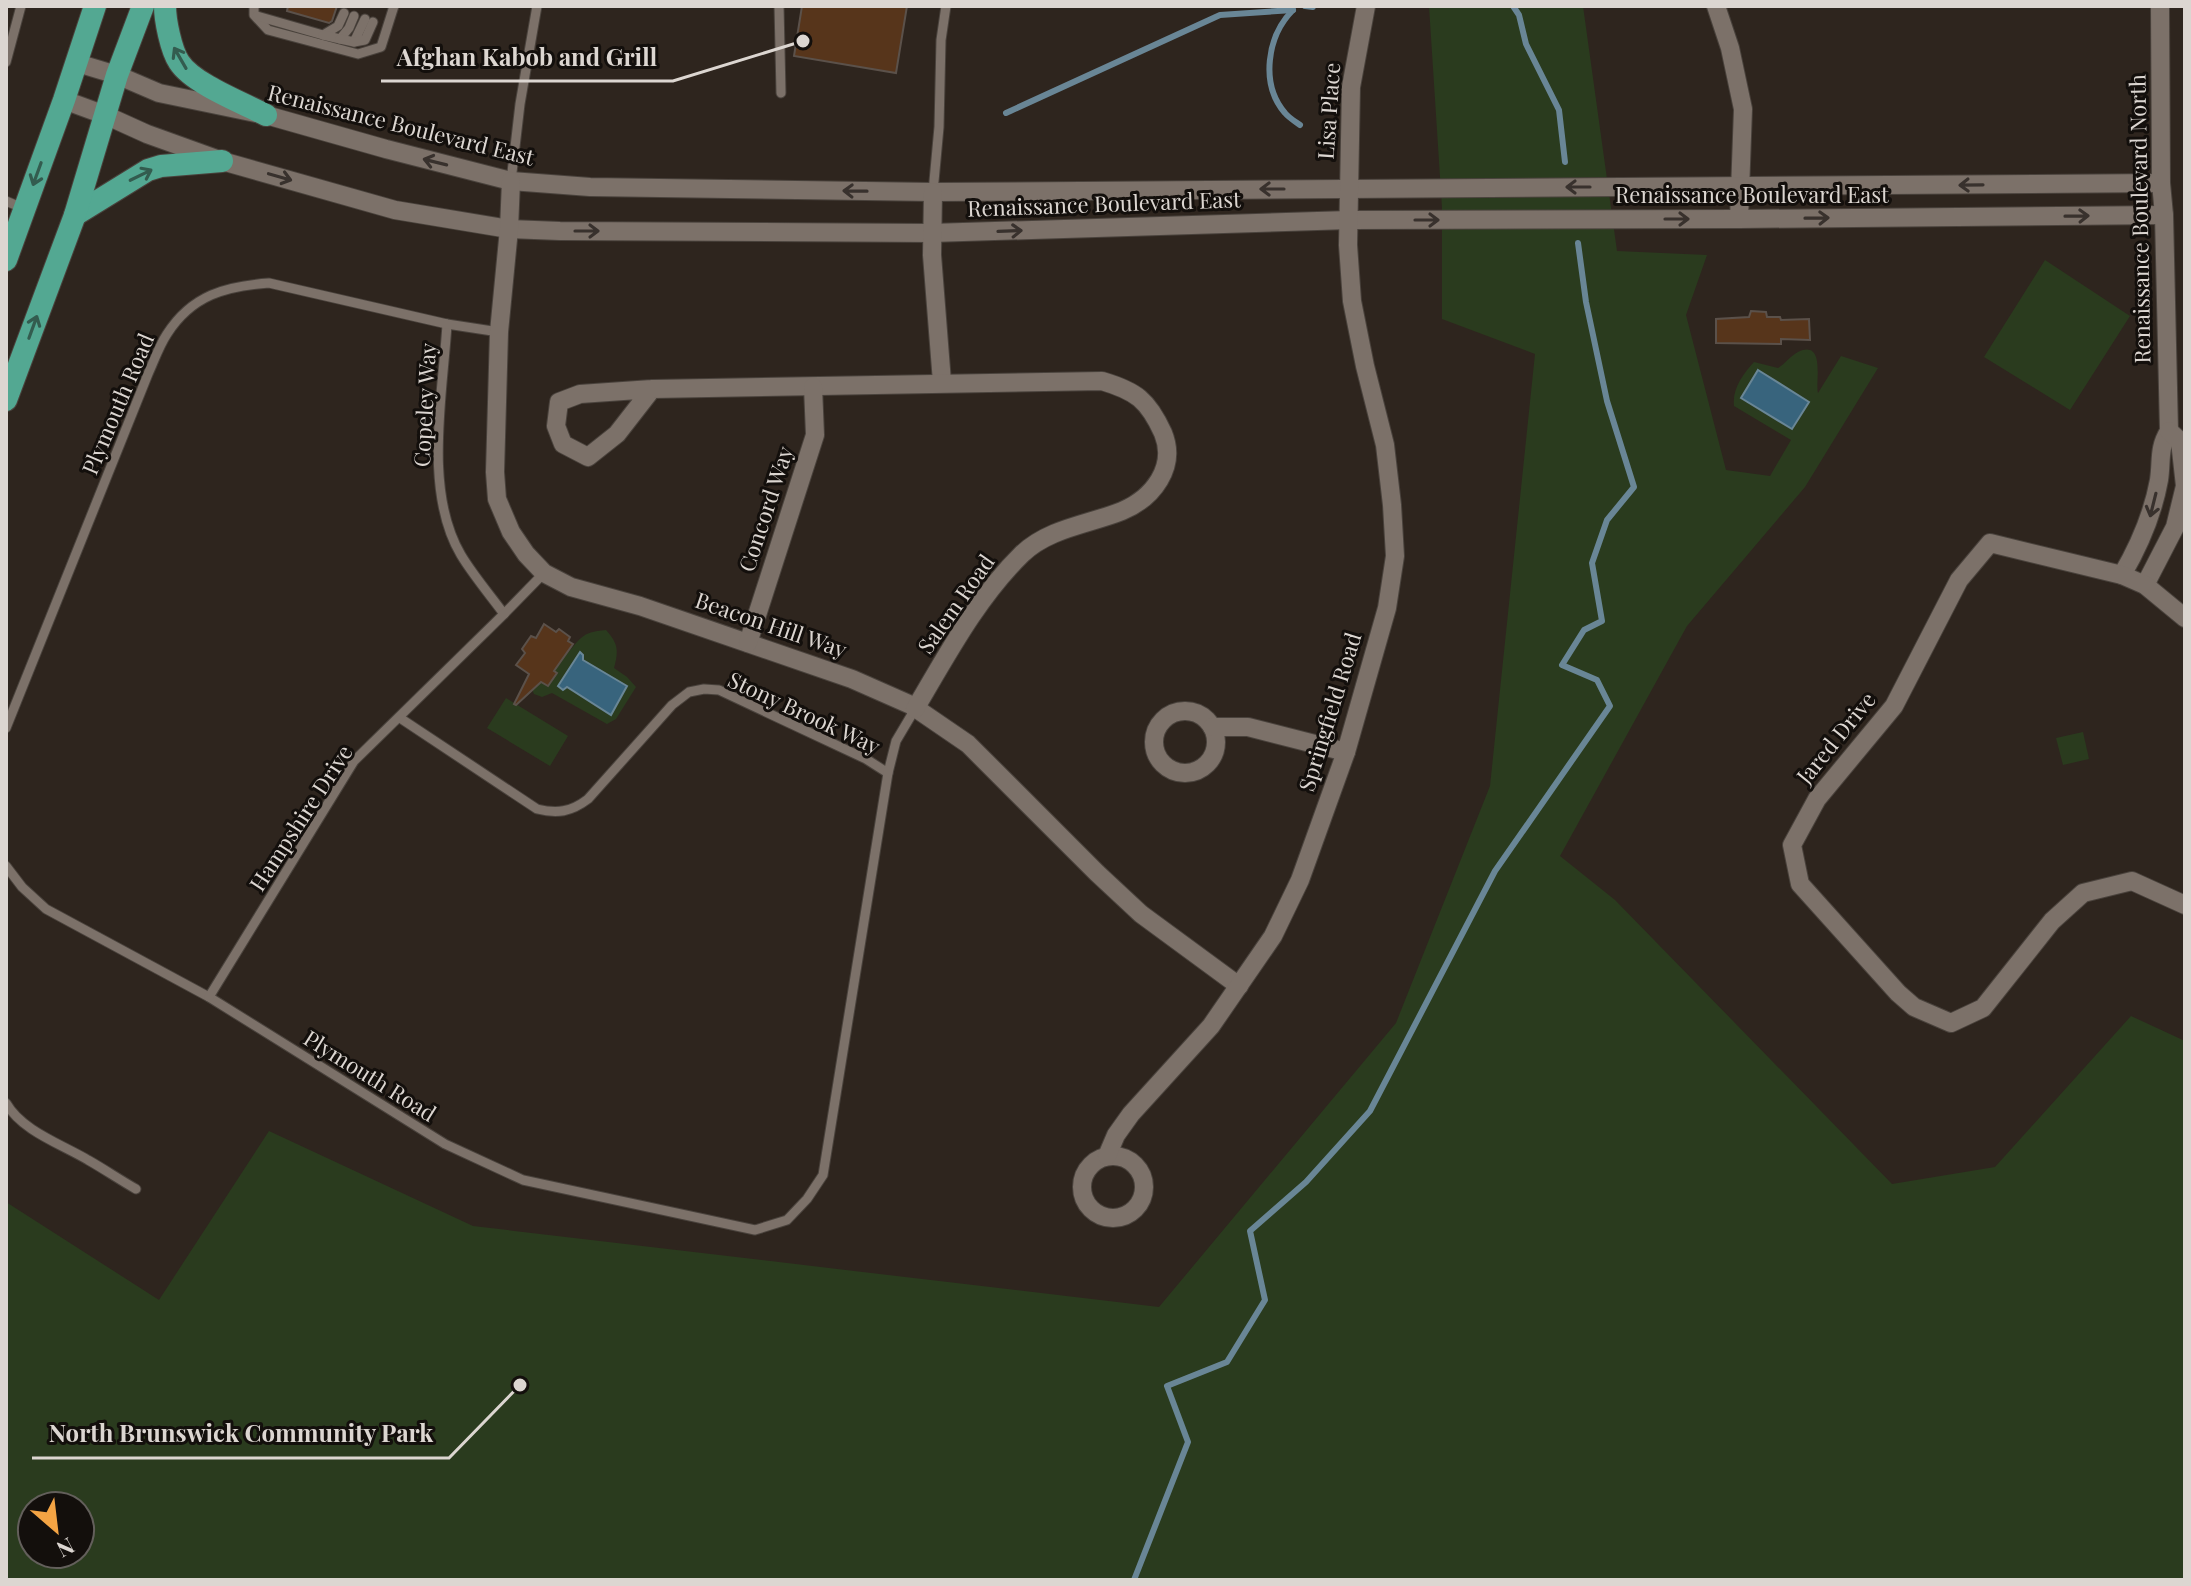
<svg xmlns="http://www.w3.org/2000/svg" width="2191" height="1586" font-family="'Playfair Display',serif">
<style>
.green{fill:#2a3b1e;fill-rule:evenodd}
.water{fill:#38647d;stroke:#698696;stroke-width:2}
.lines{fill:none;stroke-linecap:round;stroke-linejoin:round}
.stream{stroke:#698696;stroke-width:6}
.building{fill:#57351b;stroke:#5b514a;stroke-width:2}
.service-casing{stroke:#49423c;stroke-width:11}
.minor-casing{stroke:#49423c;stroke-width:20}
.trunk-casing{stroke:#49423c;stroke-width:24}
.service{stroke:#7c7169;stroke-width:9}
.minor{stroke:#7c7169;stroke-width:18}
.trunk{stroke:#53a892;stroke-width:22}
.oneway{stroke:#335c4f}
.oneway2{stroke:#38312d}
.labels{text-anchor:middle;stroke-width:6;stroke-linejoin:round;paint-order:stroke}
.street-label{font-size:22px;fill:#dcd6d1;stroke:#130f0c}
.leader{fill:none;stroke:#dcd6d1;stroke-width:3}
.callout-dot{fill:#dcd6d1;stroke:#130f0c;stroke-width:3}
.callout-label{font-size:24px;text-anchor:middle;font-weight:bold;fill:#dcd6d1;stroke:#130f0c;stroke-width:6;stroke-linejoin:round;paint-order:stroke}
</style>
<rect width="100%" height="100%" fill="#2e251e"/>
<g class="green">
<path d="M1429,6H1583L1617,251L1707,255L1686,315L1726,470L1770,476L1791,440L1734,406C1732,389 1743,374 1754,362L1778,368C1785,364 1790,356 1798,352C1826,339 1815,383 1818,393L1841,356L1878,368L1805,487L1687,626L1560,856L1615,900L1892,1184L1995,1167L2131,1016L2185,1041V1580H6V1202L159,1300L269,1131L473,1226L1159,1307L1396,1023L1490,786L1535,354L1442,319V208ZM32,1506H80V1554H32Z"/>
<polygon points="2045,260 2130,316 2070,410 1984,357"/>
<path d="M606,630C618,643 619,651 614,668L627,677L636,687L616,719L607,724L552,693L542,697L534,694L531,687L541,682L548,686L556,673L549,667C554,664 561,661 565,656C581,639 580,632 606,630Z"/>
<polygon points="506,698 568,736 550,766 487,728"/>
<polygon points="2083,732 2089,759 2063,765 2056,738"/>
</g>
<g class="water">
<polygon points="1758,370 1809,402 1792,429 1741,398"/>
<polygon points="580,652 583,655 583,660 627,686 611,715 567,687 563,690 558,686"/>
</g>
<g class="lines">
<g class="stream">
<polyline points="1305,6 1313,7"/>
<polyline points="1513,6 1519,15 1526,44 1559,110 1565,162"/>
<path d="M1293,10C1267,36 1260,84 1285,113C1289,118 1296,122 1300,125"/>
<polyline points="1006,113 1220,15 1293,10"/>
<polyline points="1134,1580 1188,1442 1167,1386 1227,1362 1265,1300 1250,1231 1306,1182 1370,1111 1495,871 1610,706 1597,680 1562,665 1584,630 1602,621 1592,563 1607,520 1634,487 1607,401 1586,302 1578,243"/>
</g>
</g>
<g class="building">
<polygon points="288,6 337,6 332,21 329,23 287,11"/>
<polygon points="802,6 907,6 896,73 794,56"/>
<polygon points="1751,311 1766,312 1767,317 1780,317 1781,320 1809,319 1810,340 1781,339 1781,344 1716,343 1716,319 1749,317"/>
<polygon points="544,624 556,632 559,629 570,637 568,641 573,644 554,671 557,673 548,686 541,682 516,705 514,704 529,674 516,665 525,653 522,649 531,636 536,638"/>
</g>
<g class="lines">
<g class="service-casing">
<g id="service">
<polyline points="254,6 254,15 268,30 358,54 381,47 394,6"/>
<polyline points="779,6 781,93"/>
<polyline points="257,16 323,35 338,26 344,13"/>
<polyline points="323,35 340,39 349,28 354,16"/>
<polyline points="340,39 354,42 365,19"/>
<polyline points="354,42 365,40 373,22"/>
<polyline points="6,62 21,6"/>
<polyline points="511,181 520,104 537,6"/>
<polyline points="933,192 939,127 941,40 946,6"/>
<polyline points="6,201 25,209"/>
<path d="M447,324C443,394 423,491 461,555C473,575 490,595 504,614"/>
<path d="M400,718L537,809C557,814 571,812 588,799L672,705L689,692L704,689L719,690L866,759L888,773"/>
<path d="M6,728L148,374C154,361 159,346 167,334C192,295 226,286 269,283L447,324L499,332"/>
<polyline points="6,866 22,887 46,909 209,997 445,1144 523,1180 755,1230 787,1220 807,1199 823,1175 888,773 896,741 915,709"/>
<polyline points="209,997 354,761 504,614 544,573"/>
<path d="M6,1103C22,1131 61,1144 88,1160C104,1169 120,1180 136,1189"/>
</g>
</g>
<g class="minor-casing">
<g id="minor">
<polyline points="1716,6 1730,48 1743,109 1739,219"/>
<polyline points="77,63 117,75 159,93 266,115 386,149 511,181 590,187 933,192 2161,183"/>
<polyline points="64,100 105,115 147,134 222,161 395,210 509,229 560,231 932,233 1349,220 1739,219 2164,215"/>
<polyline points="511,181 509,229 499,332 495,472 497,499 511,532 526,554 544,573 571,587 640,606 852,679 911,705 968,744 1097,873 1141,914 1239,986"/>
<polyline points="933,192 932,255 942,382"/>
<path d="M652,389L617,434L588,457L563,444L556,426L559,402L580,394L652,389L1102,381C1136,391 1148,400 1163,433C1177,467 1153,498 1122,511C1090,524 1049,528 1022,554C977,598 947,655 915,709"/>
<path d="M2122,575C2139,546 2153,513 2159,480C2162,460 2158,449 2169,431L2164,215L2161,183L2160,6"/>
<polyline points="2145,585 2175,527 2185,486 2180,441 2169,431"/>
<polyline points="2185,618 2145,585 2122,575 1990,543 1959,580 1894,706 1817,799 1792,845 1800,884 1898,993 1914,1007 1951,1023 1983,1008 2052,921 2083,893 2132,881 2185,905"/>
<polyline points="748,643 815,435 813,387"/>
<circle cx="1185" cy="742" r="31"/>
<polyline points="1212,727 1248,727 1346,752"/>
<circle cx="1113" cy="1187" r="31"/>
<polyline points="1107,1156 1116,1135 1131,1114 1211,1026 1273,936 1300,880 1346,752 1387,608 1395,556 1392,505 1385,445 1365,366 1352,301 1348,245 1351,87 1366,6"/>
</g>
</g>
<g class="trunk-casing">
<g id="trunk">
<path d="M165,6C165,20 171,50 179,62C193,84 243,103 266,115"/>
<polyline points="75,215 148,170 161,166 222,161"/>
<polyline points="6,260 64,100 95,6"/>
<polyline points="6,400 75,215 117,75 143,6"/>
</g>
</g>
<use href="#service" class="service"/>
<use href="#minor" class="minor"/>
<use href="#trunk" class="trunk"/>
</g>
<defs><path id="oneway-shaft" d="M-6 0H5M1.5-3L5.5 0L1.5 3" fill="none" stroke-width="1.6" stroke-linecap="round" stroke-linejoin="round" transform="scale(2)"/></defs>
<g class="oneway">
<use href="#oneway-shaft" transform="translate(180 58) rotate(-120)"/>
<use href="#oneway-shaft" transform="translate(37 174) rotate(110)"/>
<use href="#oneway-shaft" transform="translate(141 175) rotate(-26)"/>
<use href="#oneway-shaft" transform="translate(33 327) rotate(-70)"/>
</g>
<g class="oneway2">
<use href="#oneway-shaft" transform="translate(435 162) rotate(-166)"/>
<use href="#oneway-shaft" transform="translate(280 177) rotate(16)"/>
<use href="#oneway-shaft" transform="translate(1971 185) rotate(179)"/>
<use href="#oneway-shaft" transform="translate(1578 187) rotate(180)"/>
<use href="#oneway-shaft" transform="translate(1272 189) rotate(180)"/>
<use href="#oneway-shaft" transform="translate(855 191) rotate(-179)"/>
<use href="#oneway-shaft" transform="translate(2077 216) rotate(-1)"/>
<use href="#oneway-shaft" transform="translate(1817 218) rotate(-1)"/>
<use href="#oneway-shaft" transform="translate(1677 219)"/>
<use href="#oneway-shaft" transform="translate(1427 220)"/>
<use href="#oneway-shaft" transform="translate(587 231)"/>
<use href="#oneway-shaft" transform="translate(1010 231) rotate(-2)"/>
<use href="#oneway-shaft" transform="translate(2153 505) rotate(104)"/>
</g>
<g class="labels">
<g class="street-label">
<text transform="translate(1329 111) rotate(-86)" y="8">Lisa Place</text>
<text transform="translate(401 125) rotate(14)" y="8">Renaissance Boulevard East</text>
<text x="1752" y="203">Renaissance Boulevard East</text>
<text transform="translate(1104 204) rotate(-2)" y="8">Renaissance Boulevard East</text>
<text transform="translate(2140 219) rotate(-91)" y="8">Renaissance Boulevard North</text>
<text transform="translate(118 404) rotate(-67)" y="8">Plymouth Road</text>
<text transform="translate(425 405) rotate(-87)" y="8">Copeley Way</text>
<text transform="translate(766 509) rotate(-72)" y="8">Concord Way</text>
<text transform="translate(956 604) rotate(-55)" y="8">Salem Road</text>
<text transform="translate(771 625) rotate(19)" y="8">Beacon Hill Way</text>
<text transform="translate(1330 712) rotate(-73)" y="8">Springfield Road</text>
<text transform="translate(804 713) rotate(25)" y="8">Stony Brook Way</text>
<text transform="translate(1836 738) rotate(-51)" y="8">Jared Drive</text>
<text transform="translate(301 818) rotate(-57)" y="8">Hampshire Drive</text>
<text transform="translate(370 1076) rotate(32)" y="8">Plymouth Road</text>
</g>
</g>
<path class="leader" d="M803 41L673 81H381M520 1385L449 1458H32"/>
<g class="callout-dot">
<circle cx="803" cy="41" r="8"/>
<circle cx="520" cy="1385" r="8"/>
</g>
<g class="callout-label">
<text x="527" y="66">Afghan Kabob and Grill</text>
<text x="241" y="1442">North Brunswick Community Park</text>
</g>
<rect width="2191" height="1586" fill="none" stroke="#dcd6d1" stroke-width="16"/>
<g transform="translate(56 1530) rotate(152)"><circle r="38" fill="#130f0c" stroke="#635f5b" stroke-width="2"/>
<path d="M0-6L14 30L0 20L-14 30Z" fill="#f4a444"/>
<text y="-12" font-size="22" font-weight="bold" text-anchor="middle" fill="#dcd6d1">N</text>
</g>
</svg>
